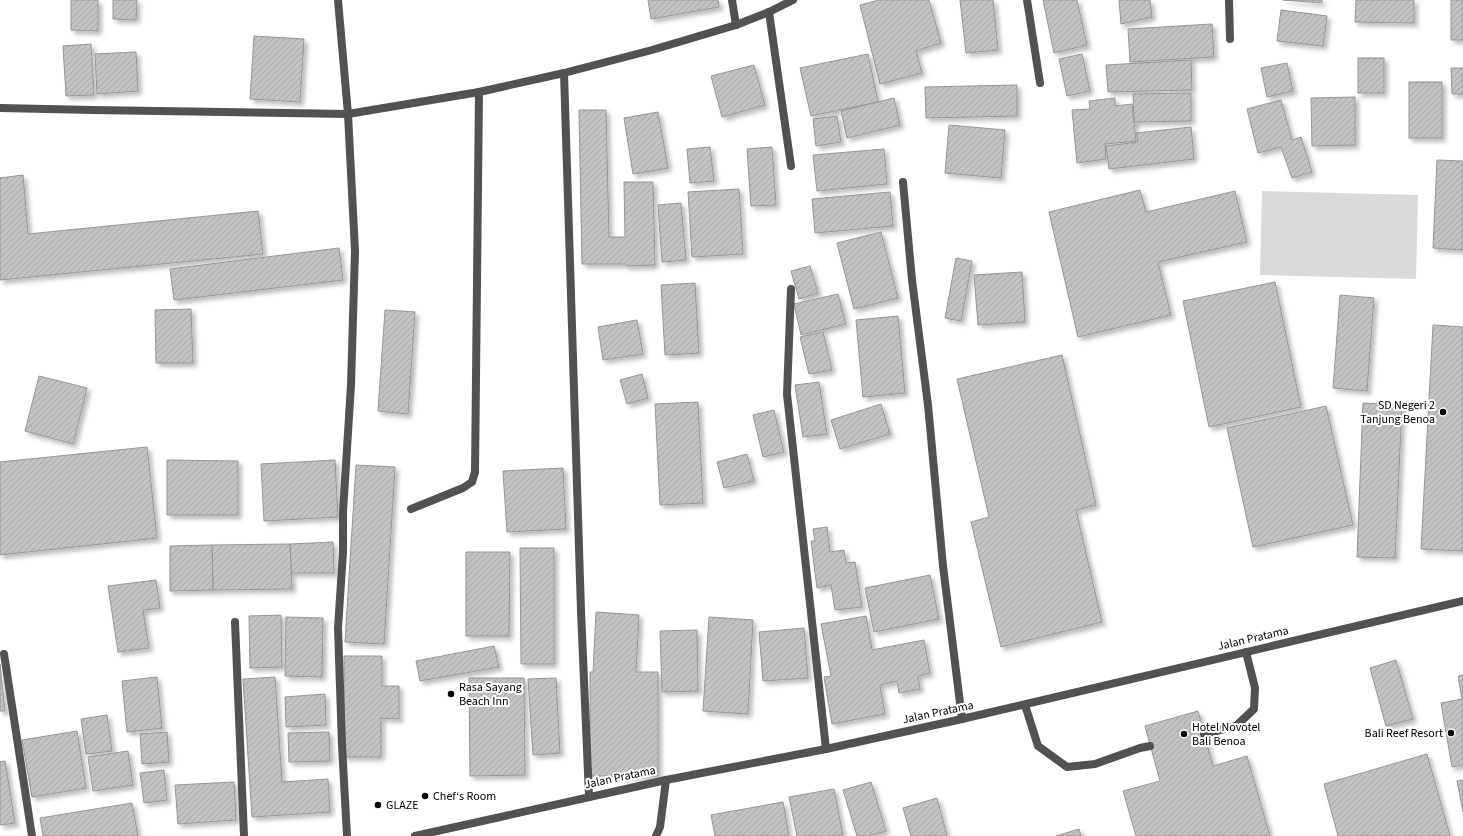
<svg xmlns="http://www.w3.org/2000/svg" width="1463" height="836" font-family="'Source Sans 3',sans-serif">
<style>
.park{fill:#d9d9d9}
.building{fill:url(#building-hatch);stroke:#969696;filter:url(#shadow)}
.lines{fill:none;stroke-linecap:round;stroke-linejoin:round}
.service{stroke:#525252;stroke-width:8}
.minor{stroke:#525252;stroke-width:8}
.tertiary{stroke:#525252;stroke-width:8}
.poi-dot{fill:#000;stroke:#fff;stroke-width:1.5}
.labels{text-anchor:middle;stroke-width:4;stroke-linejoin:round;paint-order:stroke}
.poi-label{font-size:12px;fill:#000;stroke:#fff;text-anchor:start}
.street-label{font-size:12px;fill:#000;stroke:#fff}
</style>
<defs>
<pattern id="building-hatch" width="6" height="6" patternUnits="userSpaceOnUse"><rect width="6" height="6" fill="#c2c2c2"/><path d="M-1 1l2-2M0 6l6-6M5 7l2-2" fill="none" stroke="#a5a5a5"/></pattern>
<filter id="shadow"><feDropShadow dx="3.5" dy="3.5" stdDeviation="2" flood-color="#0004"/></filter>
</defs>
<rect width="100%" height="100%" fill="#fff"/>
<polygon class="park" points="1262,191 1418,195 1416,279 1260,275"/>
<g class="building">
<polygon points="71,0 98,0 98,31 71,30"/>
<polygon points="113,0 137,0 136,20 113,19"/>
<polygon points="648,0 718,0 719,7 651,19"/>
<polygon points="879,0 929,0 941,43 916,51 922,73 880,84 860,5"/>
<polygon points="960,0 993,0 998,50 966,53"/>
<polygon points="1043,0 1077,0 1087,45 1054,53"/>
<polygon points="1119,0 1150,0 1152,17 1121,24"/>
<polygon points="1283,0 1322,0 1322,3"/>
<polygon points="1356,0 1414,0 1414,23 1355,22"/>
<rect x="1451" y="0" width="12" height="40"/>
<polygon points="1281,10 1327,16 1323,46 1277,41"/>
<polygon points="1212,24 1214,57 1130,62 1128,29"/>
<polygon points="254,36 304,39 300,102 250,99"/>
<polygon points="91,44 94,95 66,96 63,46"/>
<polygon points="136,52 138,91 97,94 95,54"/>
<polygon points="868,54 878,102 811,116 800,68"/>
<polygon points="1082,54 1090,91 1067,96 1059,59"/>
<rect x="1358" y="58" width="26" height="35"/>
<polygon points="1191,60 1192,90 1108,92 1106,65"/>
<polygon points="1287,63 1293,91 1267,97 1261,68"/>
<polygon points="754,65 765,105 722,117 711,76"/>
<polygon points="1451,68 1463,68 1463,94 1452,94"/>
<rect x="1409" y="82" width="33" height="56"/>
<polygon points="1017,85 1017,116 926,118 925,87"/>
<polygon points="1191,93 1191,121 1134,122 1133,94"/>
<polygon points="1355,97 1355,145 1312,146 1311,98"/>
<polygon points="894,98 900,125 847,138 841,111"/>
<polygon points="1115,98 1115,106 1132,104 1136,141 1105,144 1106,159 1077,163 1072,110 1090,109 1089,101"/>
<polygon points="1281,100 1292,140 1301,137 1312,172 1292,178 1281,147 1258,153 1247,109"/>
<polygon points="579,110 606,110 609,237 625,237 624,182 653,182 655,265 626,266 626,264 582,264"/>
<polygon points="658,112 668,168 633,174 624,118"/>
<polygon points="837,116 841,142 816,146 813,119"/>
<polygon points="949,125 1005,130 1001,178 945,173"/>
<polygon points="1191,127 1194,159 1109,169 1106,146 1138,142 1136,133"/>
<polygon points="710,147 714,181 690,183 687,149"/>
<polygon points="772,147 776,205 751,206 747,149"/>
<polygon points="884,149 887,184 817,191 813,155"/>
<polygon points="1437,160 1463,161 1463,250 1433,248"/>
<polygon points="23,175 28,234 258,211 263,254 0,280 0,178"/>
<polygon points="739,189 743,254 692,257 688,192"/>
<polygon points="1140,190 1146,212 1235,191 1247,242 1158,262 1171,315 1078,337 1049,212"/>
<polygon points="890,192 893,226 815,233 812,199"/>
<polygon points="681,203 686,260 662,262 658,205"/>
<polygon points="881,232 898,298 854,309 837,243"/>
<polygon points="339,248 343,280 174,300 170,269"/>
<polygon points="956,258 972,261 961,321 945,318"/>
<polygon points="810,266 818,293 799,299 791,271"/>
<polygon points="1022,272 1025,322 978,325 974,275"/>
<polygon points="1275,282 1301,407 1209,427 1183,301"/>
<polygon points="695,283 699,353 665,355 661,285"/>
<polygon points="838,294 846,324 801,335 794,304"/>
<polygon points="1340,295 1374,298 1367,391 1333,388"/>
<polygon points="191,309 193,363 156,363 155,310"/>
<polygon points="385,310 415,312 408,414 378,411"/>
<polygon points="898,316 905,393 863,397 856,320"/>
<polygon points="637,320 643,354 603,360 598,327"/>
<polygon points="1433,325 1463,327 1463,551 1421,549"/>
<polygon points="823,332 832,370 809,374 800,337"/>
<polygon points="1062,355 1096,505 1076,510 1102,622 1001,647 971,522 989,517 957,379"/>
<polygon points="642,374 648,398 627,404 620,380"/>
<polygon points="39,376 87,388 73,444 25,431"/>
<polygon points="819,382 827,434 803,437 795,385"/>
<polygon points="698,402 703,503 660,505 655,404"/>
<polygon points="1363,403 1402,405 1395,558 1357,557"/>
<polygon points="881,404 890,434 840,449 831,420"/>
<polygon points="1326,406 1353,525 1253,547 1227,428"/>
<polygon points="774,410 784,452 763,457 753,415"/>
<polygon points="147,447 157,538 0,555 0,462"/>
<polygon points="747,454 754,481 724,488 717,462"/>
<polygon points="167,460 238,461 238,515 167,515"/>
<polygon points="335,460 338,517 264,521 261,464"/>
<polygon points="356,465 395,467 384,644 345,642"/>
<polygon points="563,468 566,529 507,532 503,471"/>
<polygon points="827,527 830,552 844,550 846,563 855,562 862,607 835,610 831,585 817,588 811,541 815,541 813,529"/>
<polygon points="333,542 334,573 291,573 290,544"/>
<polygon points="290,544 292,589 213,590 212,545"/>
<polygon points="212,545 213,590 170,591 170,546"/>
<polygon points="520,548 554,548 554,664 521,664"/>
<polygon points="466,552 510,552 509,636 466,636"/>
<polygon points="930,575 939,619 874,632 865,588"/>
<polygon points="156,580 160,608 143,610 149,648 118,652 108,586"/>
<polygon points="596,612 639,615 636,672 658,672 658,776 590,776 590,672 593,672"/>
<polygon points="281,615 282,667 250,668 249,616"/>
<polygon points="866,616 872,650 924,640 930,673 918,676 920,689 899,693 897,681 880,685 885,714 832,724 824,677 831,676 821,624"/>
<polygon points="286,617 323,618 322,677 285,676"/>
<polygon points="709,617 753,620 748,714 703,711"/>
<polygon points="804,628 808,678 763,681 759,632"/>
<polygon points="697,630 698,691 662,692 660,631"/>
<polygon points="494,646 499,667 420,681 416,661"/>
<polygon points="344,656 382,656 382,686 399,686 399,719 381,718 381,757 344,757"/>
<polygon points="1396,660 1413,719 1386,726 1370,668"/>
<polygon points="0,664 5,711 0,711"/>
<polygon points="1463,675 1463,765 1452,767 1441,703 1462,699 1458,676"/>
<polygon points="157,677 162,728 127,732 122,681"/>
<polygon points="275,677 282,782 328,779 330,812 252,817 243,679"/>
<polygon points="469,678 524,678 525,775 470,776"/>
<polygon points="556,678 560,753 533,755 528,679"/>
<polygon points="325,694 326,725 286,727 285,697"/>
<polygon points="1198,711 1213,766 1247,756 1270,836 1136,836 1123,791 1160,781 1145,726"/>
<polygon points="107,715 112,751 86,754 81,719"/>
<polygon points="77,731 86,788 32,797 22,740"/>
<polygon points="167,732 169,762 142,764 140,734"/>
<polygon points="329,732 330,761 289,762 288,733"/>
<polygon points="128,751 133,785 93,791 88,757"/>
<polygon points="1427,754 1450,836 1338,836 1324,784"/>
<polygon points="5,761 15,823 0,825 0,762"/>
<polygon points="164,770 167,800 144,803 140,773"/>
<polygon points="1463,780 1463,812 1457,781"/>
<polygon points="234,782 236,820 178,824 175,785"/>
<polygon points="871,782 886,831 868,836 857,836 843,790"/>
<polygon points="834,789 843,836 797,836 789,797"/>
<polygon points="937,798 947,836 911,836 903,808"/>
<polygon points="783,802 789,836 715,836 711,815"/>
<polygon points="132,803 138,836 43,836 40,818"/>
<polygon points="1079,829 1081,836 1056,836"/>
</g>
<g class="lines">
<g class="service">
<polyline points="411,509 463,488 472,482 475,472 479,92"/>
<polyline points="1025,705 1038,746 1067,767 1095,764 1140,748 1150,746"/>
<polyline points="1204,734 1236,726 1254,709 1255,688 1246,652"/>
</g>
<g class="minor">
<polyline points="338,0 348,114 355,251 351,385 343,512 343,552 338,628 342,745 347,836"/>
<polyline points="732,0 736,25"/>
<polyline points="1027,0 1040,83"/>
<polyline points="1229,0 1230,39"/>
<polyline points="769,12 791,166"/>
<polyline points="564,73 581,611 589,796"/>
<polyline points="0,108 93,110 348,114 479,92 564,73 652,50 736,25 769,12 793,0"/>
<polyline points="903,182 912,280 928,405 943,566 962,719"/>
<polyline points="791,289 787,394 826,749"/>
<polyline points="235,622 244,836"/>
<polyline points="4,654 32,836"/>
<polyline points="656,836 660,827 666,780"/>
</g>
<polyline class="tertiary" points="415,836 666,780 826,749 962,719 1463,601"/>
</g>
<g class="poi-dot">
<circle cx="1443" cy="412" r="4"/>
<circle cx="451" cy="694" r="4"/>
<circle cx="1451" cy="733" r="4"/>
<circle cx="1184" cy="734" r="4"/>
<circle cx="425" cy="796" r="4"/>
<circle cx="378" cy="805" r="4"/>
</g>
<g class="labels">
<g class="poi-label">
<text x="1435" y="409" text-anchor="end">SD Negeri 2<tspan x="1435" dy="14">Tanjung Benoa</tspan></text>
<text x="459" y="691">Rasa Sayang<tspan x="459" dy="14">Beach Inn</tspan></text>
<text x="1192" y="731">Hotel Novotel<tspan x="1192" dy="14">Bali Benoa</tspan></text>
<text x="1443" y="737" text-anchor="end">Bali Reef Resort</text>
<text x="433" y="800">Chef‘s Room</text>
<text x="386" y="809">GLAZE</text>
</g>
<g class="street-label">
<text transform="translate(1253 638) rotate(-13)" y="4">Jalan Pratama</text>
<text transform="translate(938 712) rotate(-12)" y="4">Jalan Pratama</text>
<text transform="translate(620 777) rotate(-12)" y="4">Jalan Pratama</text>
</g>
</g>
</svg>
